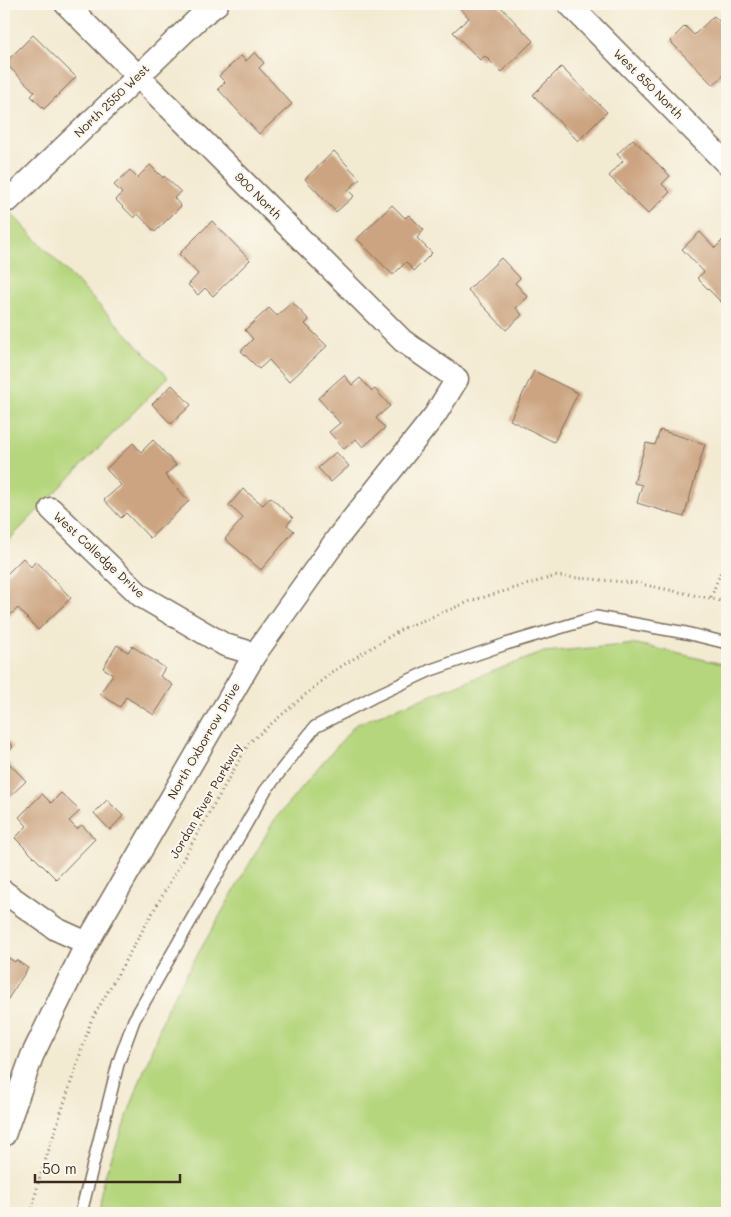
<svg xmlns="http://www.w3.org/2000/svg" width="731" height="1217" font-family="Mali,sans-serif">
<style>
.green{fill:#b5d67d;stroke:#78804e}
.building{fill:#cca481}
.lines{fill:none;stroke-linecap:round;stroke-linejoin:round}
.service-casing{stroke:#7b6d5d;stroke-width:14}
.minor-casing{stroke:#7b6d5d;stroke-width:25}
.path{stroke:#7b6d5d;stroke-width:3;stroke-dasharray:1 4;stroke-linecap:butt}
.service{stroke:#fff;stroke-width:11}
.minor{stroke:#fff;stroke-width:22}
.labels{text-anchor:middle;stroke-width:4;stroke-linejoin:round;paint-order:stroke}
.street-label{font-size:12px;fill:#3b2a1e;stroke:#fbf7ec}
</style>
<rect width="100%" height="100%" fill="#fbf7ec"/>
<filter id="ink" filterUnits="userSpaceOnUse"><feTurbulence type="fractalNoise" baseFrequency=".02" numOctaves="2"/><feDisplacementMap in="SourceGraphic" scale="10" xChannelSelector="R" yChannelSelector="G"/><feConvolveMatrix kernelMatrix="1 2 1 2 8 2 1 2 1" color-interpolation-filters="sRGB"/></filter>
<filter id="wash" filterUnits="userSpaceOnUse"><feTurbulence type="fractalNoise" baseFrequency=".0096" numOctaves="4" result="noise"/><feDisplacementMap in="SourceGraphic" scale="20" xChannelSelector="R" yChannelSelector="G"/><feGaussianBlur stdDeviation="1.12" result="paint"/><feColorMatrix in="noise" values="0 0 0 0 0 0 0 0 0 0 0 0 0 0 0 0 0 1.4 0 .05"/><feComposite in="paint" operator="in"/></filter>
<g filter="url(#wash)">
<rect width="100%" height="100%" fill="#f3ead2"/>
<g class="green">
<polygon points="4,206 168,377 4,545"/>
<polygon points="637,644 727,665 727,1213 98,1213 103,1181 167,1008 275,819 356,724 544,652"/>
</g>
<g id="blocks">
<g class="building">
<polygon points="463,4 498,4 533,41 501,72 485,56 480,60 453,32 469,18 459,7"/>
<polygon points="714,16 727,29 726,36 727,38 727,72 713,85 670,41 685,26 694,35"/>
<polygon points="33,35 76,77 44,109 31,96 35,92 5,63"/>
<polygon points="255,52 264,63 259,68 292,104 259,134 218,89 225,82 219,76 241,56 246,61"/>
<polygon points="561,67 607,112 578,141 533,95"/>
<polygon points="633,139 670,176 662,184 670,192 648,214 609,176 623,161 617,154"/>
<polygon points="334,151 360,179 348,190 354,196 336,212 305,179"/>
<polygon points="150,165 163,178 164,176 181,192 174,198 181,206 155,232 138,214 134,218 116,200 122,193 114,185 130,170 137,178"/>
<polygon points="392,205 405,218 409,215 424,230 417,238 432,253 414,271 406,262 393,275 357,239"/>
<polygon points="212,221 250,260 213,296 205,288 198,295 188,285 198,274 179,254"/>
<polygon points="700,232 715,248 727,236 727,308 697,278 704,272 682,249"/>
<polygon points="501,258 520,278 515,283 528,297 516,308 522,315 506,330 468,290"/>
<polygon points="292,302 309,320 305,324 327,346 289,382 269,360 259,369 241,351 253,339 245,330 269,308 277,316"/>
<polygon points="534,371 578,393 554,442 510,420"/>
<polygon points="344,375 352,385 360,378 372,391 375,389 390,406 376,418 385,428 363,447 356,439 344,449 329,432 340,423 318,398"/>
<polygon points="172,385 191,405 171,424 152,404"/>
<polygon points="660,430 705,444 684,517 637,503 642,485 634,483 646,443 655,445"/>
<polygon points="153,440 176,465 165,475 189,501 150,538 126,513 121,518 104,500 121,485 106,469 133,443 141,452"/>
<polygon points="336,452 349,466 331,482 318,468"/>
<polygon points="243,489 263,505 270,497 293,518 287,525 294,531 261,570 225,539 243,518 229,505"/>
<polygon points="23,558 31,567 36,561 71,598 38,630 18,608 7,618 4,615 4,592 7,589 4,585 4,577"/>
<polygon points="117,645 128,652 132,646 165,668 160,676 173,685 154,715 126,697 120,707 100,694 113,674 103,668"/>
<polygon points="4,737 13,747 4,756"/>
<polygon points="4,758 26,781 4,802"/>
<polygon points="61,793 80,811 69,821 77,829 82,825 95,839 56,879 15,838 27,826 19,817 42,794 51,803"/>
<polygon points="107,800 123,816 110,830 94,813"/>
<polygon points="4,955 15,962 16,960 28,968 4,1005"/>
</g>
</g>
</g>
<g filter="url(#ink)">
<use href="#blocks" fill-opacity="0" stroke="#7b6d5d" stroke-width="1"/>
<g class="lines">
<g class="service-casing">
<polyline id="service" points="81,1213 118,1064 134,1020 265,791 315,727 373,697 431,670 506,644 596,617 686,633 727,643"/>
</g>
<g class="minor-casing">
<g id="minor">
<polyline points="569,4 727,164"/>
<polyline points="9,200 200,17 217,4"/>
<polyline points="51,509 141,596 225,645 255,654"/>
<polyline points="4,892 56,929 87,943"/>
<polyline points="4,1135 32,1056 87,943 255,654 339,536 435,415 457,379 403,341 66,4"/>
</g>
</g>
<g class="path">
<polyline points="711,597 727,556"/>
<polyline points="31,1213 39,1180 91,1021 249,743 332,672 402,629 471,601 556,576 636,583 727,602"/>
</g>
<use href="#service" class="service"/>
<use href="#minor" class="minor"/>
</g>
</g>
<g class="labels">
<g class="street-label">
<text transform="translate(648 84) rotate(45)" y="4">West 850 North</text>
<text transform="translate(112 101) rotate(-44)" y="4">North 2550 West</text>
<text transform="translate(258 196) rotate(45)" y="4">900 North</text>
<text transform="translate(99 555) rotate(43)" y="4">West Colledge Drive</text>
<text transform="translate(204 741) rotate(-60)" y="4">North Oxborrow Drive</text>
<text transform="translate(206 801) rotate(-60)" y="4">Jordan River Parkway</text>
</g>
</g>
<rect width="731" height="1217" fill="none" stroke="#fbf7ec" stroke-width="20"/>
<path d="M35 1174v8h145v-8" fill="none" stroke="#3b2a1e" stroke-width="2.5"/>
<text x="42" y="1174" font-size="15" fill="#3b2a1e" stroke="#fbf7ec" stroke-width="4" paint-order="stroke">50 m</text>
</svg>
